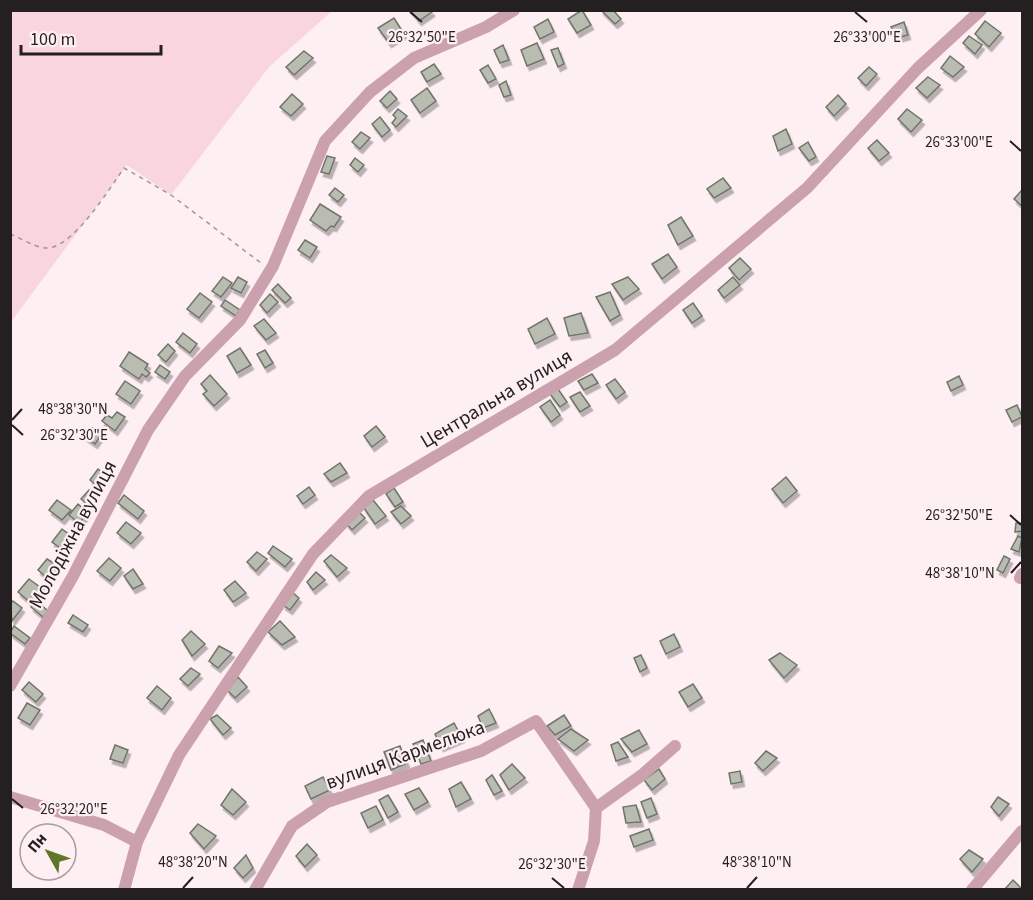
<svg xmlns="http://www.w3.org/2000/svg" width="1033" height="900" font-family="'Source Sans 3',sans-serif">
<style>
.green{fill:#f8d5df}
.building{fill:#b8bcb1;stroke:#70746a;stroke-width:1.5;filter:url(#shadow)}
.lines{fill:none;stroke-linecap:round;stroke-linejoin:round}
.path{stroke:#a19699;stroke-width:1.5;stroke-dasharray:4.5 4.5;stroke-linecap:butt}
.minor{stroke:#cca1ae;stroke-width:12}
.ticks{fill:none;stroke:#241f20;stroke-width:2}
.labels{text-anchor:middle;stroke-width:4.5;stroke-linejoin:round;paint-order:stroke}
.street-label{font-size:20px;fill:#241f20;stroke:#feeff3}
.ticks-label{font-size:15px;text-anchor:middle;fill:#241f20;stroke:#feeff3;stroke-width:4.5;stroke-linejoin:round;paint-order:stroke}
</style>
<defs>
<filter id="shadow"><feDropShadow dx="2.5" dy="4.5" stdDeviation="0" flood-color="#0004"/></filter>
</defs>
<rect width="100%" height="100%" fill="#feeff3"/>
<polygon class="green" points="11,10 332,10 332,11 269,67 171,195 127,165 11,322"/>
<g class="building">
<polygon points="410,10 431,10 432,12 419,21"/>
<polygon points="582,10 591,25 577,33 568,19"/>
<polygon points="601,10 613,10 621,19 615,24"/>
<polygon points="394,18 404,34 389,43 378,28"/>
<polygon points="548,19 554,32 540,39 534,27"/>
<polygon points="985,21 1001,33 989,47 975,34"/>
<polygon points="904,22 908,35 897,38 891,27"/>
<polygon points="969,36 982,45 975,54 963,43"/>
<polygon points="537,43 544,59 527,66 521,50"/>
<polygon points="503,45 509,60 500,63 494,50"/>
<polygon points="558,48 564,64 558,67 551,50"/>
<polygon points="304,51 313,58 294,75 286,67"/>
<polygon points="950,56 964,67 953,77 941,68"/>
<polygon points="434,64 441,74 427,82 421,72"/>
<polygon points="488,65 496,79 488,83 480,70"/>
<polygon points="869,67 877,74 866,86 858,78"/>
<polygon points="928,77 940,85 927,98 916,88"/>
<polygon points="506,81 511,95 504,97 499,85"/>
<polygon points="427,88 436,101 420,113 411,100"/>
<polygon points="390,91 397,99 387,108 380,101"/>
<polygon points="292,94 303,104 291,116 280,107"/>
<polygon points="838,95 846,104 834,116 826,107"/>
<polygon points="398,109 407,116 396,127 392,123 396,118 393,115"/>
<polygon points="907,109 922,120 911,132 898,119"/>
<polygon points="380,117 390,130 382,137 372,124"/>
<polygon points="786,129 792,144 778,151 773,136"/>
<polygon points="361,132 370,138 360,149 352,142"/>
<polygon points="877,140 889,153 879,161 868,148"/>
<polygon points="808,142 816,157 809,161 799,148"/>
<polygon points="327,156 335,158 329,174 321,172"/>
<polygon points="355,158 364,165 358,172 350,165"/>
<polygon points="723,178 731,188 714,198 707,189"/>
<polygon points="335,188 344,195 338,202 329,195"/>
<polygon points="1021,191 1022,192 1022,206 1014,199"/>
<polygon points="320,204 341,217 334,227 331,226 326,231 310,220"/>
<polygon points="681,217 693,236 678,245 668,225"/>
<polygon points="305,240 317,247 310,258 298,250"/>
<polygon points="668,254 677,267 662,279 652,264"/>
<polygon points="740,258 751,269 739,280 729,268"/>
<polygon points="223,277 232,283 221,297 212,291"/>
<polygon points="238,277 247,282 241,293 231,288"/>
<polygon points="628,277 639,289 623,300 612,284"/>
<polygon points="733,277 740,285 724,298 718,290"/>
<polygon points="278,284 291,298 285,303 272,290"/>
<polygon points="610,292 620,315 610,321 596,297"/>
<polygon points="200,293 212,302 199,318 187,309"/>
<polygon points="270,294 278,302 267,313 260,305"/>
<polygon points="225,300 240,310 236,316 221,306"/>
<polygon points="693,303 702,316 692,323 683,310"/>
<polygon points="581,313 588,333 569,336 564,318"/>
<polygon points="547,318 555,334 535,344 528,329"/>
<polygon points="264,319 276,333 266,340 254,326"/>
<polygon points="183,333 197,344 190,353 176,342"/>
<polygon points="168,344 175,351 166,362 158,355"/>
<polygon points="240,348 251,365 237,373 227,356"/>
<polygon points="265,350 273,363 265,368 257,354"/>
<polygon points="129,352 148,364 145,369 150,373 146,377 142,374 139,379 120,366"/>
<polygon points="160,365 170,372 165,379 155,372"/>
<polygon points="592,374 598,383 584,390 578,381"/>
<polygon points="210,375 227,394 214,406 203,394 207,391 201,384"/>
<polygon points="959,376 963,385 951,391 947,382"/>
<polygon points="615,379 625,392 616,399 606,385"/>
<polygon points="125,381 140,391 131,404 116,394"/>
<polygon points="558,389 567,402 560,407 550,394"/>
<polygon points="580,392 590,406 580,412 570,397"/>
<polygon points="550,400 560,415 551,422 540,407"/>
<polygon points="1017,405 1022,417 1012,422 1006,410"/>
<polygon points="117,412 125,417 115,431 102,421 107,415 112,418"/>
<polygon points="376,426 385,437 372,447 364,436"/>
<polygon points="92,428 102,434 95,444 85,437"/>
<polygon points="340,463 347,473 331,482 324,474"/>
<polygon points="98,469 107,476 97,486 90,480"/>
<polygon points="786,477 797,491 783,503 772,489"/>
<polygon points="309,487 315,495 303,504 297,496"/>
<polygon points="394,488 403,502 395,507 386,494"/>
<polygon points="89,490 96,496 88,505 81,499"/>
<polygon points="124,495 144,511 138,519 118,503"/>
<polygon points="57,500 71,510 62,520 49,510"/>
<polygon points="373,500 386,516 375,524 364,508"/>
<polygon points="78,504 88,513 79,523 69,515"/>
<polygon points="401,506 411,516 401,524 391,512"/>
<polygon points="358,511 365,518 352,530 346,523"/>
<polygon points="126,522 141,533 131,544 117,533"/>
<polygon points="1016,523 1022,523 1022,531 1015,532"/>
<polygon points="62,529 70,535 60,548 52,542"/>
<polygon points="1018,536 1022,538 1019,552 1011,549"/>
<polygon points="273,546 292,559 285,567 268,553"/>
<polygon points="257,552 267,559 256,571 247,562"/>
<polygon points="331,555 347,568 337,577 324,561"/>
<polygon points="1004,556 1010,559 1003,573 997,570"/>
<polygon points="109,558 121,568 110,581 97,571"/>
<polygon points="47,559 55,564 46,577 38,570"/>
<polygon points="133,569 143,584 133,589 124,576"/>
<polygon points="316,572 325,580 313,590 307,582"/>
<polygon points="29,579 44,590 32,604 18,592"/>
<polygon points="235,581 246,593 233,602 224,590"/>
<polygon points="292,592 299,598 290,610 283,605"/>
<polygon points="13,601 22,608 12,621 10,604"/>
<polygon points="37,601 48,611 43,617 31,607"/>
<polygon points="73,615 88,625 83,632 68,623"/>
<polygon points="280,621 295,637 282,645 268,632"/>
<polygon points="14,626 30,638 25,644 10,633"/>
<polygon points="191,631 205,644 192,656 182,640"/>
<polygon points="674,634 680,647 666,654 660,641"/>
<polygon points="219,646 232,653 218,668 209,661"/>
<polygon points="780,653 797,665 784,678 769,660"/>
<polygon points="641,655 647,668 640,672 634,658"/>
<polygon points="191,668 200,674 188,686 180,679"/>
<polygon points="238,677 247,687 235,698 227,690"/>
<polygon points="29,682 43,694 36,702 22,690"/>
<polygon points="693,684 702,698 688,707 679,692"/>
<polygon points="157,686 171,698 162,710 147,698"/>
<polygon points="27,703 40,710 30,725 18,718"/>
<polygon points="489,709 496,723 483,728 478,716"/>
<polygon points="217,715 231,728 223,735 210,719"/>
<polygon points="564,715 571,726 555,735 547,726"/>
<polygon points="454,723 462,738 441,747 435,734"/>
<polygon points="571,729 588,740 574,751 558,739"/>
<polygon points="639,730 647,744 632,752 621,739"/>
<polygon points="423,740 431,761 421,764 413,744"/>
<polygon points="618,742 628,757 616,761 611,745"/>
<polygon points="115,745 128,750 123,763 110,759"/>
<polygon points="400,746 407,763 391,770 384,752"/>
<polygon points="766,751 777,758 763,771 755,763"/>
<polygon points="512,764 525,778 509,790 500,775"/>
<polygon points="659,769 665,779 652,790 644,780"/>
<polygon points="740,771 742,782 731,784 729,773"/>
<polygon points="492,775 502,791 494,795 486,780"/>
<polygon points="323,777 330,790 311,799 305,786"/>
<polygon points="461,782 471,799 456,807 449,789"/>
<polygon points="419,788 428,802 414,810 405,794"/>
<polygon points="232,789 246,802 233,815 221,805"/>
<polygon points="388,795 398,812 388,818 379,800"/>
<polygon points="998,797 1009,804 999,816 991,807"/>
<polygon points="651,798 657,814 647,818 641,802"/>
<polygon points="636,805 641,822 626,823 623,807"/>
<polygon points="376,806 383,820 368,828 361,813"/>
<polygon points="198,824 216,836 204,849 190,833"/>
<polygon points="649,829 653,840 634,847 630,836"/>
<polygon points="307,844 317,855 305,867 296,856"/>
<polygon points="969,850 983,859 972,872 960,859"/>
<polygon points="246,855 253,868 243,878 234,868"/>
<polygon points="1013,880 1022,889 1022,890 1004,890"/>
</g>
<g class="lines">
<path class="path" d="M10,234C21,238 34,247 45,248C71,251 110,188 124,168L171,195L261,263"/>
<g class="minor">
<polyline points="1020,578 1022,574"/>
<polyline points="10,686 73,576 148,430 185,376 240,320 273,266 325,141 370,92 414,58 486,27 514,10"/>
<polyline points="10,797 104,825 137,842"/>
<polyline points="124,890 137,842 179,755 313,554 369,496 615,350 807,188 918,68 981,10"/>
<polyline points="255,890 292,826 327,802 481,751 536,721 596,808"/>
<polyline points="578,890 594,841 596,808 642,775 675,746"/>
<polyline points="972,890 1022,831"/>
</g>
</g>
<path class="ticks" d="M410,12L422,22M855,12L867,22M1010,141L1021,151M12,420L22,409M12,425L23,435M1010,515L1021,525M1011,573L1021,562M12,799L23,808M552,878L564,888M183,888L193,877M747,888L757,877"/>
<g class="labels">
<g class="street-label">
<text transform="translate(496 398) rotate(-31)" y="7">Центральна вулиця</text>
<text transform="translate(72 534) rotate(-62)" y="7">Молодіжна вулиця</text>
<text transform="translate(405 754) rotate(-20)" y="7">вулиця Кармелюка</text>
</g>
</g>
<g class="ticks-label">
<text x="422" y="42">26°32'50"E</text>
<text x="867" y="42">26°33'00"E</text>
<text x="959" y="147">26°33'00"E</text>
<text x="73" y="414">48°38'30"N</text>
<text x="74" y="440">26°32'30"E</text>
<text x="959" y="520">26°32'50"E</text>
<text x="960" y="578">48°38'10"N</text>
<text x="74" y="814">26°32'20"E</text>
<text x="193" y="867">48°38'20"N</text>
<text x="757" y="867">48°38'10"N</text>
<text x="552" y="869">26°32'30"E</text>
</g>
<rect width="1033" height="900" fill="none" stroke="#241f20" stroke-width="24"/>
<g transform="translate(48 852) rotate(310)"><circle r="28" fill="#feeff3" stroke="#a79c9f" stroke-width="1.5"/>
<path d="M0-4.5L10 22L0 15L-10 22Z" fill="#607628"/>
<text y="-9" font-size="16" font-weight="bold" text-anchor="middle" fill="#241f20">Пн</text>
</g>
<path d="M21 45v9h140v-9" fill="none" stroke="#241f20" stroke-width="3"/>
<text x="30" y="45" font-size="18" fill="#241f20" stroke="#feeff3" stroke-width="4.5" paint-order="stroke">100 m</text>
</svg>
